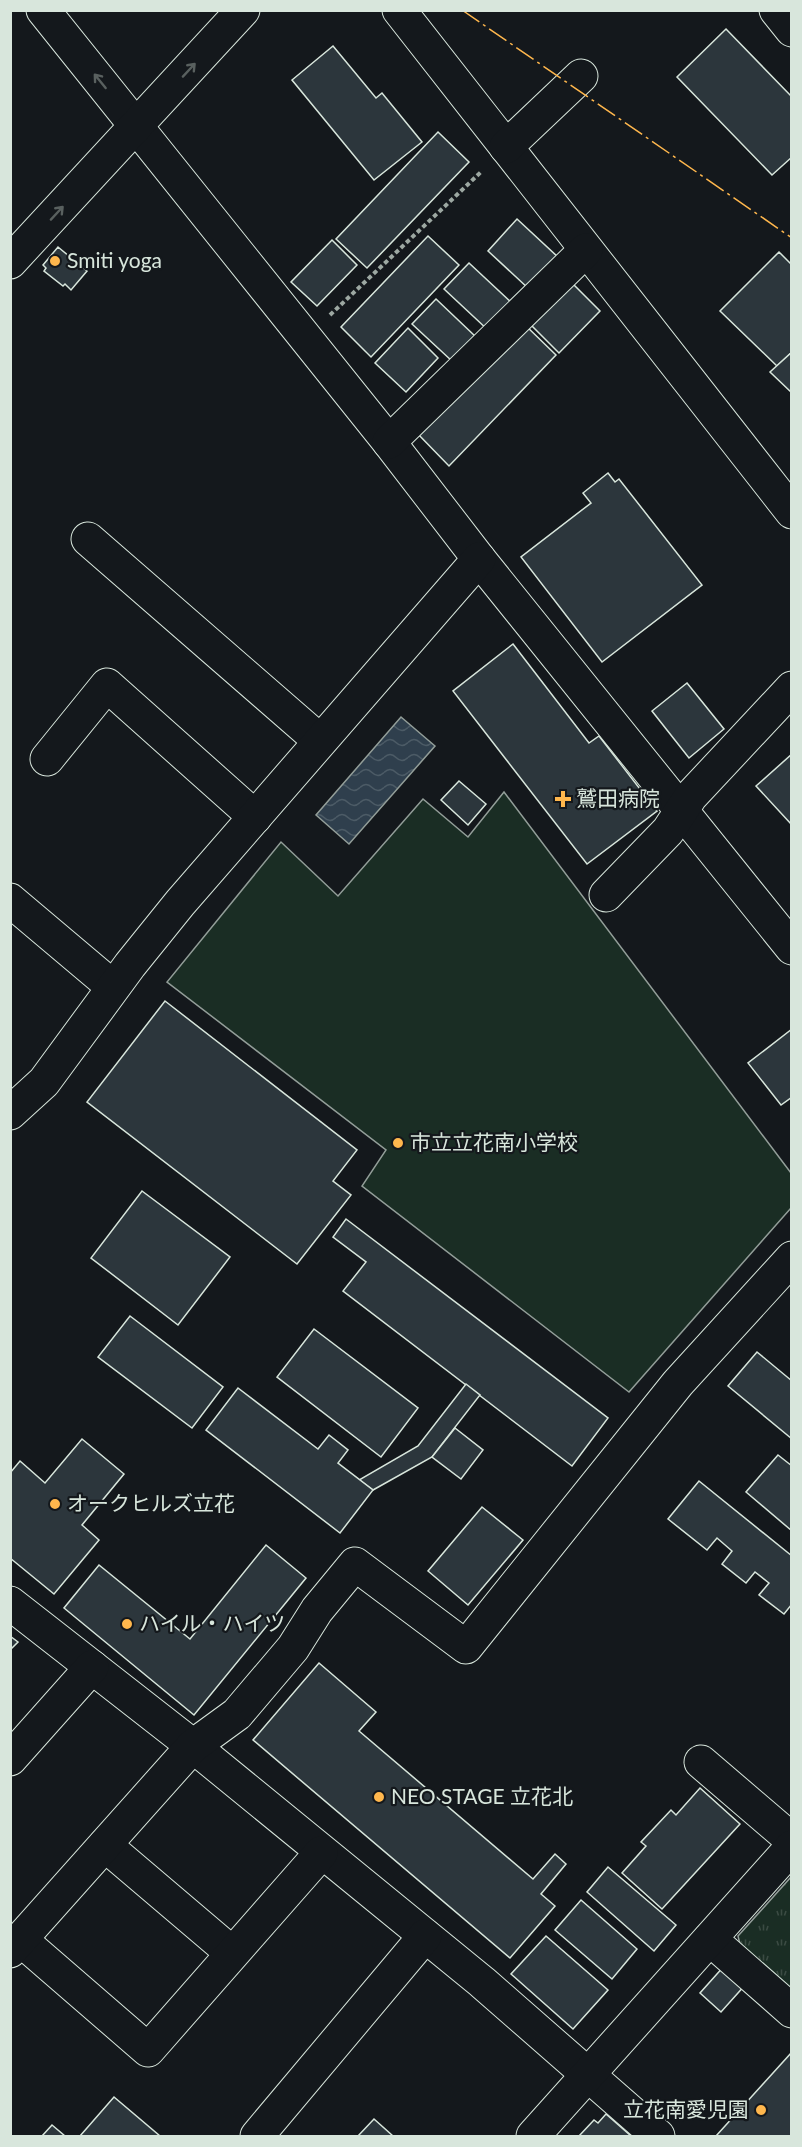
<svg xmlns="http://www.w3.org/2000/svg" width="802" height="2147" font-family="Lato,'Noto Sans JP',sans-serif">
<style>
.green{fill:#1a2d24;stroke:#939e99;stroke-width:1.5}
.park{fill:url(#park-tufts);stroke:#939e99;stroke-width:1.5}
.water{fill:url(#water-waves);stroke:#939e99;stroke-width:1.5}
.building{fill:#2c363c;stroke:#d8e6dc;stroke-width:1.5}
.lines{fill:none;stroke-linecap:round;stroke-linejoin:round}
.minor-casing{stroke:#d8e6dc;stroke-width:35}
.path{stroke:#9da8a2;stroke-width:4;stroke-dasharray:4.5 3;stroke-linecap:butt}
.minor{stroke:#14181c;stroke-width:33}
.power{stroke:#ffb74d;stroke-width:1.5;stroke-dasharray:21 4.5 3 4.5;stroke-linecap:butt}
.oneway{stroke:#59605f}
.poi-dot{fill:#ffb74d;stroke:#14181c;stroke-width:2}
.labels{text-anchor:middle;stroke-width:4.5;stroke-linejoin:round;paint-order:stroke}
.poi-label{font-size:21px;fill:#d8e6dc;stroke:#14181c;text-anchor:start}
</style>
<defs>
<pattern id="park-tufts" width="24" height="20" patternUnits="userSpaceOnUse" patternTransform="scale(1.5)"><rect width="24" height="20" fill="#1a2d24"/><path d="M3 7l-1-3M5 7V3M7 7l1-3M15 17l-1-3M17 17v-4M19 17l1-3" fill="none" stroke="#3b4b43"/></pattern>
<pattern id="water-waves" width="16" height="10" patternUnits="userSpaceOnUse" patternTransform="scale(1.5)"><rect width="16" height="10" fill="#2f3f4d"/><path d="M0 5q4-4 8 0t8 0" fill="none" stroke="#4c5b66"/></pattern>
</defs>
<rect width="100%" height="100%" fill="#14181c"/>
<polygon class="green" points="504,792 791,1173 791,1208 629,1392 362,1186 386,1150 167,982 281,842 338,896 423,799 468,837"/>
<polygon class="park" points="791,1877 791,1997 742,1953 738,1936"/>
<polygon class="water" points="401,717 435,746 349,844 316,815"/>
<g class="building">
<polygon points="726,29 792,97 792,157 772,175 677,77"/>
<polygon points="333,46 376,98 382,93 422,142 374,180 292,80"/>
<polygon points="438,132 469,162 367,268 336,239"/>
<polygon points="517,219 559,258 529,289 488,251"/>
<polygon points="428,236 459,265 371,357 341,327"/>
<polygon points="332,240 357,265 317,306 291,282"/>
<polygon points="58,247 87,271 71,290 65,284 63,286 44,271 46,268 43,265"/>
<polygon points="779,252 792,265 792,352 777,366 720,311"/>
<polygon points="469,263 514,305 489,331 444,289"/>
<polygon points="568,279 600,311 559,353 527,321"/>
<polygon points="436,299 476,337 453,362 412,324"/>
<polygon points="522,322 556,355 449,466 416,432"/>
<polygon points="408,328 438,358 406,392 375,363"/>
<polygon points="792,352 792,393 770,372"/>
<polygon points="608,473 615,482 619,479 702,585 602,662 521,557 591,503 583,493"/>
<polygon points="513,644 589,743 599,736 657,811 587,864 453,691"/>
<polygon points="687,683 724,729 689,758 652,711"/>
<polygon points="792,754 792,825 756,786"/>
<polygon points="459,781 486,804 468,825 441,800"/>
<polygon points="165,1001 357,1150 333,1181 351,1195 297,1264 87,1102"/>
<polygon points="792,1029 792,1097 781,1105 748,1063"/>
<polygon points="142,1191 230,1257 178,1325 91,1258"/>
<polygon points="346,1219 608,1418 572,1466 343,1291 366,1262 333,1237"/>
<polygon points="130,1316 223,1387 192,1428 98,1357"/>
<polygon points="314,1329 418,1408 381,1457 277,1377"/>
<polygon points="757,1352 792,1381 792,1439 728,1386"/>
<polygon points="466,1384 480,1395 432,1457 373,1490 359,1480 418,1446"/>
<polygon points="238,1388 318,1449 329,1435 348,1450 338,1463 373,1490 340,1533 206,1430"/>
<polygon points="455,1428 483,1450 461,1479 432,1457"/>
<polygon points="82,1439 124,1474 82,1525 99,1540 54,1594 10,1558 10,1473 20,1461 45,1483"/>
<polygon points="778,1455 792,1466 792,1531 746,1492"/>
<polygon points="699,1481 792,1556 792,1604 784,1614 759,1595 769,1583 755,1572 746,1583 722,1564 732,1551 717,1538 707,1550 668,1519"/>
<polygon points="482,1507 523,1540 468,1605 428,1571"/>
<polygon points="266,1545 306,1578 194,1715 64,1608 99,1565 190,1639"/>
<polygon points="10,1636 18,1642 10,1650"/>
<polygon points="319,1663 376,1712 359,1731 533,1879 555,1854 566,1864 541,1894 555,1906 510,1958 253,1740"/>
<polygon points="700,1788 740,1824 662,1909 622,1873 646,1846 641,1842 671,1810 676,1815"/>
<polygon points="608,1867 676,1925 654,1951 587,1892"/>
<polygon points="581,1900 637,1949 612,1979 555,1930"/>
<polygon points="546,1936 608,1990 573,2029 511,1974"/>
<polygon points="725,1965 746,1984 721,2012 700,1993"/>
<polygon points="792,2052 792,2136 716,2136"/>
<polygon points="114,2097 160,2136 80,2136"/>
<polygon points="606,2114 631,2136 579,2136 594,2120 598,2123"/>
<polygon points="374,2119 393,2136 358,2136"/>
<polygon points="52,2125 65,2136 42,2136"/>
</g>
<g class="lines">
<g class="minor-casing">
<g id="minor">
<polyline points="43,10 389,442 479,559 792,948"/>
<polyline points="399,10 792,512"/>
<polyline points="776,10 792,30"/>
<polyline points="506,147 581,76"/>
<polyline points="10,262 243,10"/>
<polyline points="389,442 586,250"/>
<polyline points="88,539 319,740"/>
<polyline points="47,759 107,685 255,817"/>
<polyline points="606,895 668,831 691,796 792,688"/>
<polyline points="10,900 113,987"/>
<polyline points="10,1113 44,1082 130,965 180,903 479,559"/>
<polyline points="10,1603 193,1746 482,1982 658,2136"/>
<polyline points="10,1759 92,1667"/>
<polyline points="701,1762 792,1840"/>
<polyline points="105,1845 232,1953"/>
<polyline points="710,1939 792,2011"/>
<polyline points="21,1940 148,2050 321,1853"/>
<polyline points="10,1951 193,1746 237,1714 293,1648 317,1610 355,1564 466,1647 678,1383 792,1258"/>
<polyline points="257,2136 425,1936"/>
<polyline points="533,2136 792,1847"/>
</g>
</g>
<polyline class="path" points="330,315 481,172"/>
<use href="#minor" class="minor"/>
<polyline class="power" points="462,10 792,238"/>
</g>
<defs><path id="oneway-shaft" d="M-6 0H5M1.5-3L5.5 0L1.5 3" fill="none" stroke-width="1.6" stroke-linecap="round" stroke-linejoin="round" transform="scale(1.5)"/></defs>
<g class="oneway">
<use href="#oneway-shaft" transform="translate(189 70) rotate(-47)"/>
<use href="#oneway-shaft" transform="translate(100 81) rotate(-129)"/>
<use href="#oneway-shaft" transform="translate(57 213) rotate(-47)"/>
</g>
<g class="poi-dot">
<circle cx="55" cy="261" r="6"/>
<path d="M560 790h6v6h6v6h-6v6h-6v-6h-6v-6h6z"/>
<circle cx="398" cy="1143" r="6"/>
<circle cx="55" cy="1504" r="6"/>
<circle cx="127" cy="1624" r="6"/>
<circle cx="379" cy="1797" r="6"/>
<circle cx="761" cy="2110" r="6"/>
</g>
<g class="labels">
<g class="poi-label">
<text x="67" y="268">Smiti yoga</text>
<text x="576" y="806">鷲田病院</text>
<text x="410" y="1150">市立立花南小学校</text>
<text x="67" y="1511">オークヒルズ立花</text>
<text x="139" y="1631">ハイル・ハイツ</text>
<text x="391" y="1804">NEO STAGE 立花北</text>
<text x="749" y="2117" text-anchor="end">立花南愛児園</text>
</g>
</g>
<rect width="802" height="2147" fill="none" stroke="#d8e6dc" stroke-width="24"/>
</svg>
